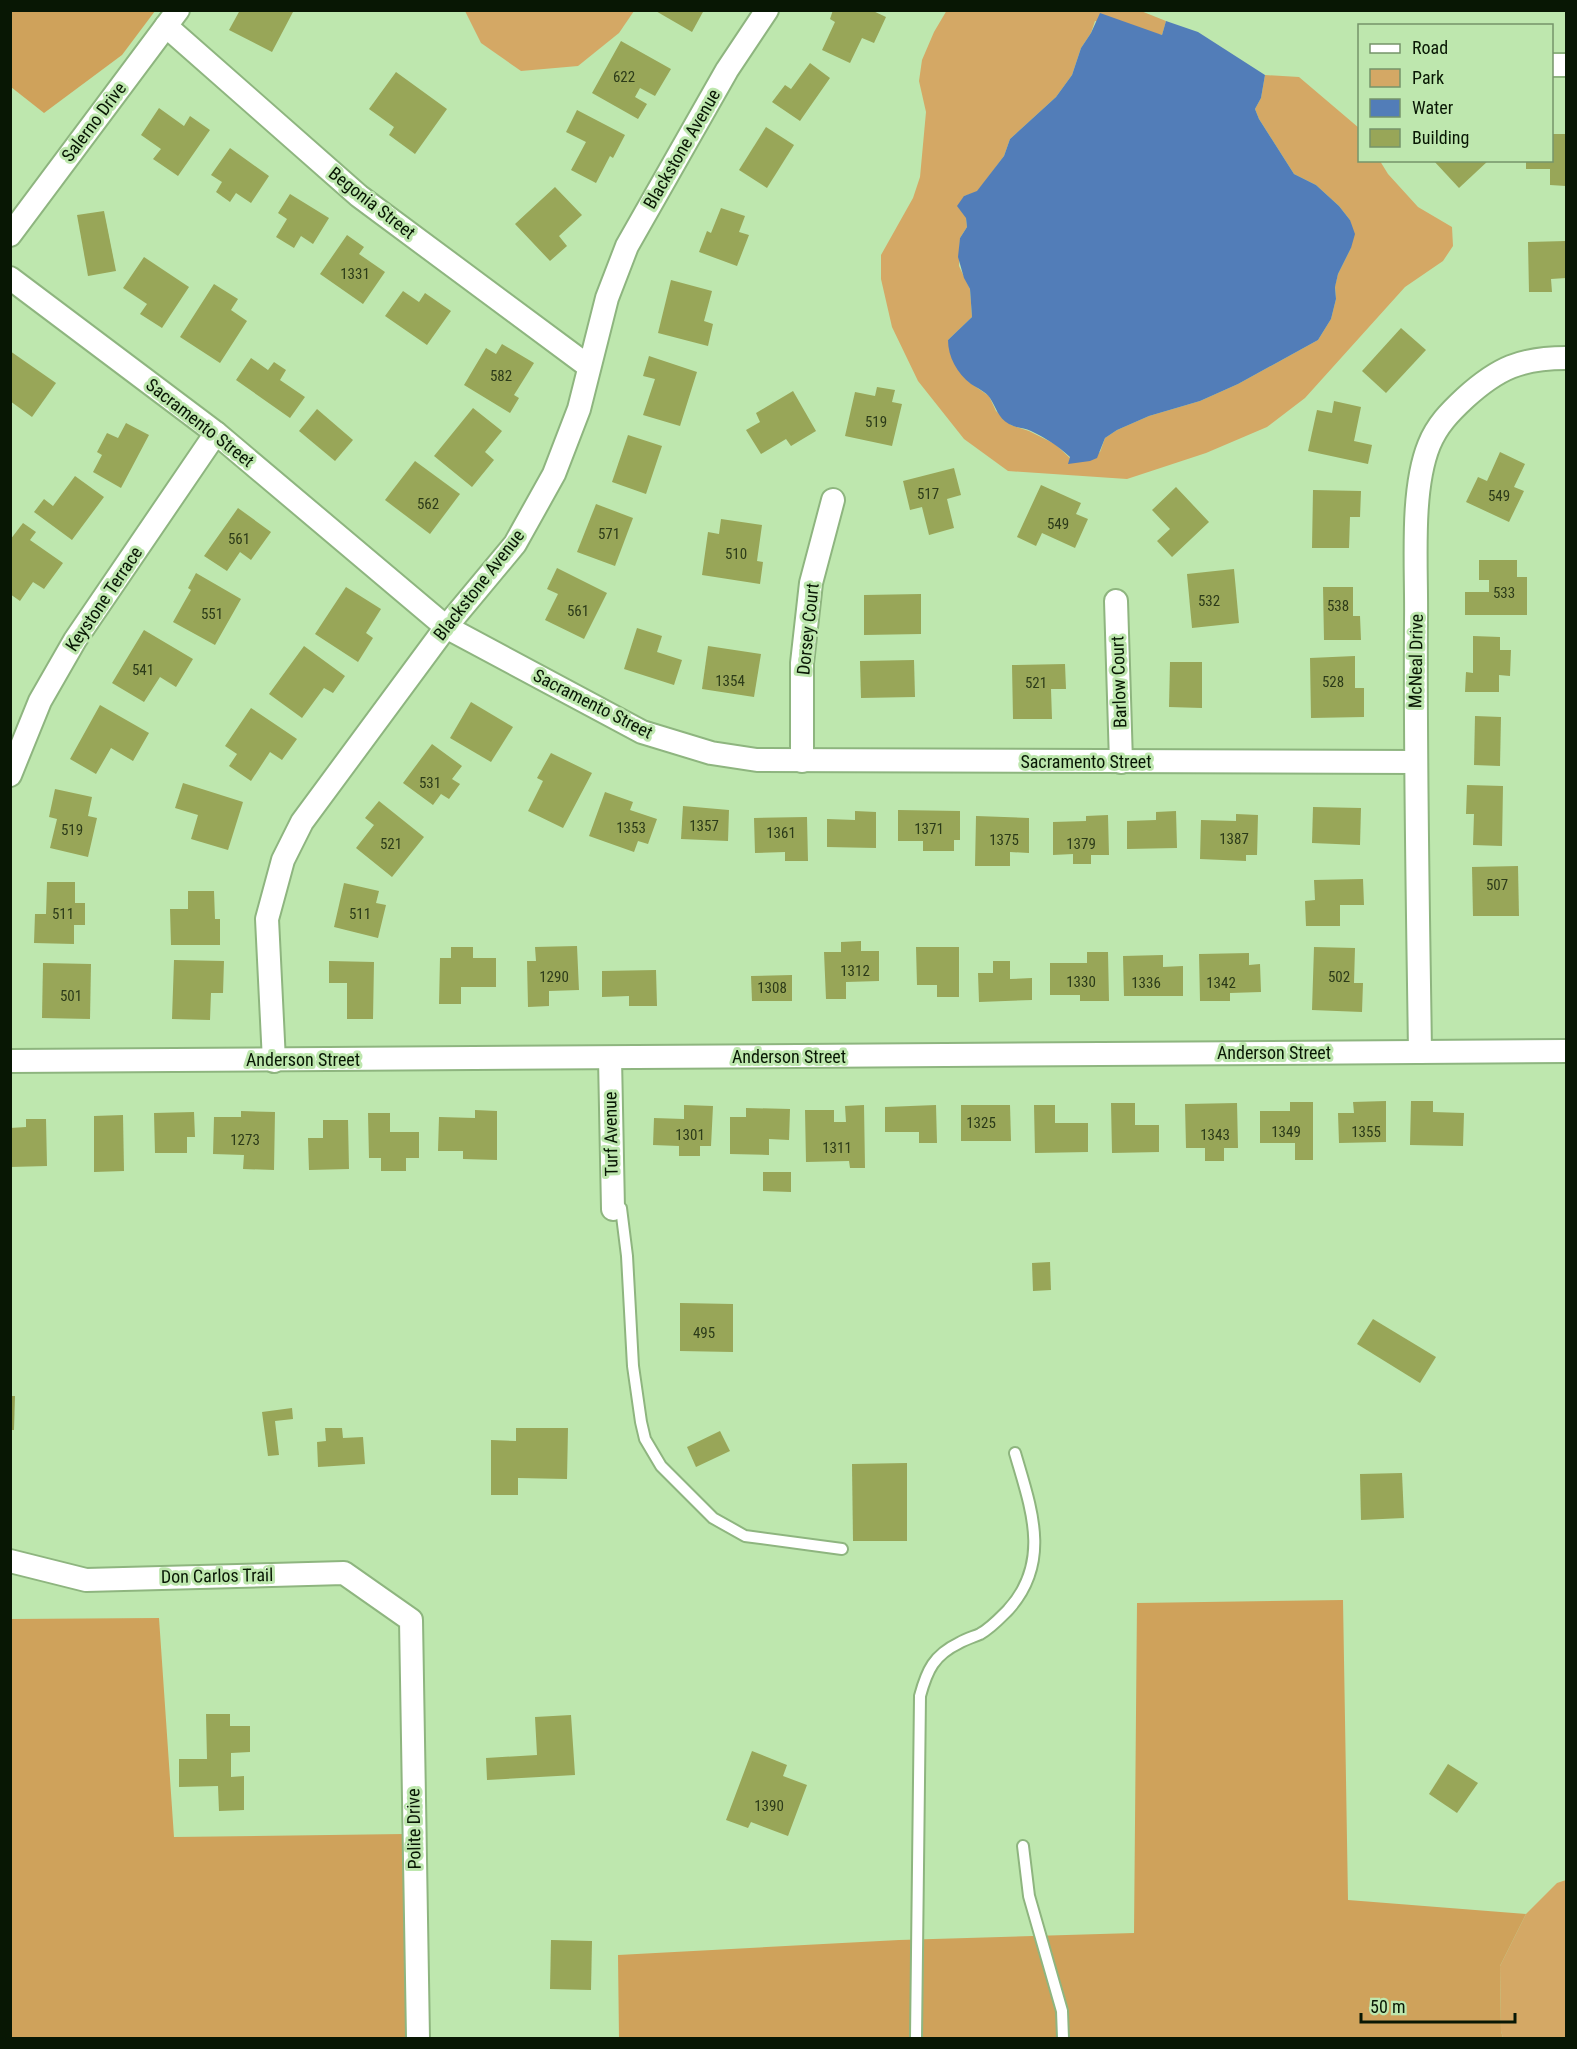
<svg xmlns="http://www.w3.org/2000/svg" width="1577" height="2049" font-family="'Roboto Condensed',sans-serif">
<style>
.green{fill:#d4a865}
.forest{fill:#cfa25b}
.water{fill:#527db8}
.building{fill:#98a658}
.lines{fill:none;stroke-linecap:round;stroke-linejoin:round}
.service-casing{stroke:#8eb57f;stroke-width:14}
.minor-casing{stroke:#8eb57f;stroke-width:26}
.service{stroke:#fff;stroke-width:10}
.minor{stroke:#fff;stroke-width:22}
.labels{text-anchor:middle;stroke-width:6;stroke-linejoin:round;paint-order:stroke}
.number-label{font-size:15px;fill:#2c3b19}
.street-label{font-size:18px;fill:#081704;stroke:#bee7ae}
</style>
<rect width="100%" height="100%" fill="#bee7ae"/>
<g class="green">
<polygon points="947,10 1141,11 1166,21 1162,35 1095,21 1091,33 1081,48 1072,75 1056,97 1010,139 1004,156 977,192 964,196 967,227 960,238 959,266 970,289 972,317 948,340 969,382 989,396 996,411 1011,425 1029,431 1055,444 1070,458 1069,463 1100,452 1105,438 1117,430 1149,416 1200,401 1238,384 1318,340 1331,319 1336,299 1335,286 1338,274 1351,248 1350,220 1339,206 1316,185 1294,174 1259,119 1255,109 1261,98 1265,75 1299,77 1359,128 1360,160 1380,161 1388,174 1418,207 1452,227 1453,246 1443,261 1405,287 1305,398 1267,427 1206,453 1127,479 1008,471 964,439 918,381 892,327 881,279 881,255 913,198 920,177 926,112 919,81 922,60 934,32"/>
<polygon points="465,11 634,11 619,33 578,66 521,71 481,43"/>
<polygon points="1566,1880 1566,2038 1503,2038 1501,2031 1500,1966 1526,1914 1557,1883"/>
</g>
<g class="forest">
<polygon points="10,11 11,10 155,11 122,55 44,113 11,87"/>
<polygon points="1343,1600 1348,1900 1526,1914 1500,1966 1501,2031 1503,2038 619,2038 618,1955 899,1940 1134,1933 1137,1603"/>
<polygon points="159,1618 174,1837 404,1834 408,2038 11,2038 10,1619"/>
</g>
<path class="water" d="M1100,13L1162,35L1166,21L1198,32L1265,75L1261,98L1255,109L1259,119L1294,174L1316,185L1339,206L1350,220L1355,234L1351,248L1338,274L1335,287L1336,299L1331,319L1318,340L1238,384L1200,401L1149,416L1117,430L1105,438L1097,458L1090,461L1068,464L1070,457C1058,446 1046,438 1031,431C1024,428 1016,428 1009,424C998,418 996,407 990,398C986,392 977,388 971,384C957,373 948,357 948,340L972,317L970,289L964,278L958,257L960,238L967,227L966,218L957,206L964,196L977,191L1004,156L1010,139L1056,97L1072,75L1081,48L1091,33Z"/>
<g class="building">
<polygon points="240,10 254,12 294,10 272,52 229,30"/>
<polygon points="654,10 704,10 692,32"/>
<polygon points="833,10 871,10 886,17 874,43 862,38 850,63 822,50 835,22 830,19"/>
<polygon points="621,41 671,69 655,96 640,88 635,97 647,104 638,119 592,93"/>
<polygon points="810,63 830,78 800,121 772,102 785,85 791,89"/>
<polygon points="396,72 447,109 415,154 389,135 394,127 369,109"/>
<polygon points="159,108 184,126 190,116 210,130 178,176 153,159 161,149 141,135"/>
<polygon points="577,110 625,135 613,158 610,156 596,183 571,170 586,142 566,132"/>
<polygon points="766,127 794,145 767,188 739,170"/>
<polygon points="1552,134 1566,134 1566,186 1550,185 1550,169 1526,169 1526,160 1552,160"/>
<polygon points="230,148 269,176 251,203 236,193 230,202 216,192 222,182 211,175"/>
<polygon points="1433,160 1489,160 1459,188"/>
<polygon points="555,187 582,215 559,236 567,246 550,261 515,224"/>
<polygon points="290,194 329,218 313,244 301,236 294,248 276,237 287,219 278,213"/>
<polygon points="721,208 745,216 739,232 749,235 737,266 699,252 707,231 711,233"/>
<polygon points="104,211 116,271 88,276 77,215"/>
<polygon points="347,235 364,247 359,254 385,272 363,304 320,274"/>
<polygon points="1566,241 1566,278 1551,279 1552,292 1529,292 1528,242"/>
<polygon points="144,257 189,287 162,328 140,314 147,304 123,288"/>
<polygon points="671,280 712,291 704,321 713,324 708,346 658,333"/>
<polygon points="214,284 238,299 231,310 247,321 220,363 180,337"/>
<polygon points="403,291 419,302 425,293 451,311 427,345 385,316"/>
<polygon points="1401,328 1426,350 1386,393 1362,371"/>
<polygon points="502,344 534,363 514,395 519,398 510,413 464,385 486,348 496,354"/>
<polygon points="10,351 56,383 32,417 10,401"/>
<polygon points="649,356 697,372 680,426 643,415 655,379 643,376"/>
<polygon points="251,358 268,370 274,362 286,370 280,380 305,397 290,418 236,380"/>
<polygon points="877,387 895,390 892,402 902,404 892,446 845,436 855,392 875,396"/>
<polygon points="793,391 816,431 791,446 786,439 761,454 746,430 760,422 756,413"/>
<polygon points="1334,401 1361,407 1354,441 1372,445 1368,464 1308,451 1317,410 1332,413"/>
<polygon points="473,408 502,431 485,452 494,460 472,487 434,456"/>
<polygon points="317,409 353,440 335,461 299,431"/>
<polygon points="126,423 149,435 121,488 93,472 102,455 97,452 107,433 118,438"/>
<polygon points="628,435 662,446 646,494 612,482"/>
<polygon points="1500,452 1525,464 1514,487 1524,491 1509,522 1466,502 1478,477 1487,481"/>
<polygon points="415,461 460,494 430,534 385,500"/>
<polygon points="954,468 961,495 947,499 954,528 929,535 922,507 910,510 903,481"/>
<polygon points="75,476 104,497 72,540 34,512 44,499 53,506"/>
<polygon points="1041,485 1081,503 1076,514 1088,519 1075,548 1042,533 1036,546 1017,537"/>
<polygon points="1176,487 1209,522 1172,557 1157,541 1170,529 1152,510"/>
<polygon points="1313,490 1361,491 1360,517 1350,517 1349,548 1312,548"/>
<polygon points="596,504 633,518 615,566 577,552"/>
<polygon points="238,508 271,532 251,560 240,552 227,571 204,556"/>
<polygon points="721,519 762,525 757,561 763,562 760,584 702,575 708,532 719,534"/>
<polygon points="23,523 36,532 30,540 63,563 44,589 33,582 20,601 10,594 10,540"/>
<polygon points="1479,560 1517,560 1517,577 1527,577 1527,615 1465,615 1465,592 1489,592 1489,580 1479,580"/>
<polygon points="557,568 607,593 584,639 545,620 558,594 547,589"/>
<polygon points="1234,569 1239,623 1192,628 1187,574"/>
<polygon points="196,573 241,599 215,645 173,622 191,590 188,588"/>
<polygon points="346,587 381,609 366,633 373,638 358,662 315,634"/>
<polygon points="1323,587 1353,587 1353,616 1360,616 1361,640 1324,640"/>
<polygon points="921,594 921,634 864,635 864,595"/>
<polygon points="637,628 662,636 657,652 682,660 674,685 624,669"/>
<polygon points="144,630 193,659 176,687 160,677 144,702 112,683"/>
<polygon points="1473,636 1500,637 1500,650 1511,650 1510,676 1499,675 1499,692 1465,692 1466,672 1473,673"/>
<polygon points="304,646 345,676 333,693 324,688 302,718 269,694"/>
<polygon points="708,646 761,654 754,697 702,689"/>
<polygon points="1355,656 1355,688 1364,688 1364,717 1311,718 1310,658"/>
<polygon points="914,660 915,697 861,698 860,661"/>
<polygon points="1170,662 1202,662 1202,708 1169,707"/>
<polygon points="1065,664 1066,689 1051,689 1052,719 1013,719 1012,665"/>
<polygon points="471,702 513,727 491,762 450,738"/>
<polygon points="100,705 149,733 133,761 111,748 96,774 70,759"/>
<polygon points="251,708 297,739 282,760 270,752 251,781 229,766 237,754 225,746"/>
<polygon points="1475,716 1501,717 1500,766 1474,765"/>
<polygon points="432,744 462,766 452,779 460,784 449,799 441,794 433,805 403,783"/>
<polygon points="551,753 592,773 563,828 528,811 543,781 537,778"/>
<polygon points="183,783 243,802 228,850 191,839 198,815 175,808"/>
<polygon points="1467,785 1503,786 1502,846 1473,845 1474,814 1466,814"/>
<polygon points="55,789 92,797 88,816 97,818 88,857 50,848 57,819 49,817"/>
<polygon points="605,792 633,802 630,810 657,819 648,844 638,841 634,852 589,836"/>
<polygon points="379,801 424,837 392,877 356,848 374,825 365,818"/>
<polygon points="683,806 729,810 728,841 681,839"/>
<polygon points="1313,807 1361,808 1360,845 1312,843"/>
<polygon points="898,810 960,811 960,840 954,840 954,851 923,851 923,841 898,841"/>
<polygon points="855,811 876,812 876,848 827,847 827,819 855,820"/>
<polygon points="1176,811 1177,848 1127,849 1127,821 1156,820 1156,812"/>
<polygon points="1236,814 1258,815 1257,855 1246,855 1246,861 1200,859 1201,820 1236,821"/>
<polygon points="1108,815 1109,855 1091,855 1091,864 1073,864 1073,854 1053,855 1053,822 1086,821 1086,816"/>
<polygon points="976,816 1029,818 1029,853 1010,852 1010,866 975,866"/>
<polygon points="807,817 808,861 785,861 785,852 755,853 754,818"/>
<polygon points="1518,866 1519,916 1473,916 1472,867"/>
<polygon points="1363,879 1364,905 1340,905 1340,926 1306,926 1305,901 1315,900 1314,880"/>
<polygon points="47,882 75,882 75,903 85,903 85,925 74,925 74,944 34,943 35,914 46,914"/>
<polygon points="344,883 379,891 376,903 386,905 378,938 334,927"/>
<polygon points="188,891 214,891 215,919 220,919 220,945 171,945 170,909 188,909"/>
<polygon points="861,941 861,951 879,951 879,981 846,982 846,999 826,999 824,952 841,952 841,942"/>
<polygon points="577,946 579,990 549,991 549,1006 528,1007 527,961 536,961 535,947"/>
<polygon points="451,947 473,947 473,958 496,958 496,987 461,987 461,1004 439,1004 440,958 451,958"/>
<polygon points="916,947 959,947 959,997 937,997 937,985 917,985"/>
<polygon points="1314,947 1355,948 1354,983 1363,983 1362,1012 1312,1010"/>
<polygon points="1087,952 1108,952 1109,1001 1080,1001 1080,995 1050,995 1050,963 1087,963"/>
<polygon points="1249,953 1249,965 1260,964 1261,992 1230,993 1230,1001 1200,1001 1199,954"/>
<polygon points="1163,955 1163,967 1183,966 1183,996 1124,996 1123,956"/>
<polygon points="174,960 224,961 223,993 211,993 210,1020 172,1019"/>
<polygon points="329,961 374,962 373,1019 347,1019 347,983 329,983"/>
<polygon points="993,961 1010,961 1010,979 1032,978 1032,1000 979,1002 978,973 993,973"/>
<polygon points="43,963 91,964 90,1019 42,1018"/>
<polygon points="656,970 657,1006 629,1006 629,996 602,997 602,971"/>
<polygon points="792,975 792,1001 752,1001 751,976"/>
<polygon points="1386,1101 1386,1142 1339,1143 1338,1113 1354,1113 1353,1102"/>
<polygon points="1411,1101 1433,1101 1433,1112 1464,1113 1463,1146 1410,1145"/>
<polygon points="1290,1102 1313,1102 1313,1160 1295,1160 1295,1143 1260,1143 1260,1111 1290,1111"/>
<polygon points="1111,1103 1135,1103 1135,1125 1159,1125 1159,1152 1112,1153"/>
<polygon points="1237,1103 1238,1148 1224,1148 1224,1161 1205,1161 1205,1148 1186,1148 1185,1104"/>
<polygon points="684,1105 713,1106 711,1146 700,1146 700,1156 679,1156 679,1146 653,1145 654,1118 684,1119"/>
<polygon points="864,1105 865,1168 850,1168 849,1161 806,1162 805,1110 834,1110 834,1122 846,1122 845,1106"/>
<polygon points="936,1105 937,1143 919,1143 919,1132 885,1132 885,1107"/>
<polygon points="961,1105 1010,1105 1011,1141 961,1141"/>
<polygon points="1034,1105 1055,1105 1055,1123 1088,1123 1088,1152 1035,1153"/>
<polygon points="746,1108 790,1109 789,1140 769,1139 769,1155 730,1154 730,1117 746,1117"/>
<polygon points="475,1110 497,1111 497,1160 463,1159 463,1151 438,1151 439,1117 475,1118"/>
<polygon points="241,1111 275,1112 274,1170 243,1169 244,1155 213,1154 214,1117 241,1117"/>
<polygon points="194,1112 195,1137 187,1137 187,1153 155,1153 154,1113"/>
<polygon points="368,1113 390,1113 390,1132 419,1132 419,1158 406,1158 406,1171 381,1171 381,1158 369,1158"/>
<polygon points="123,1115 124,1171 94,1172 94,1116"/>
<polygon points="26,1119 46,1119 47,1166 10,1167 10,1128 26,1127"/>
<polygon points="323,1120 348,1120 349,1169 309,1170 308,1138 323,1138"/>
<polygon points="763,1172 791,1172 791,1192 763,1191"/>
<polygon points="1050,1262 1051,1290 1033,1291 1032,1263"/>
<polygon points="680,1303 733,1304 733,1352 680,1351"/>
<polygon points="1373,1319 1436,1357 1420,1383 1357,1344"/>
<polygon points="10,1396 15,1396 14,1430 10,1430"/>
<polygon points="292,1408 293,1419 275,1421 279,1455 268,1456 262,1412"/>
<polygon points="325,1428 342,1428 343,1438 363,1437 365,1464 318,1467 317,1442 326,1441"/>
<polygon points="516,1428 568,1428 567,1479 518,1478 518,1495 491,1495 491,1440 516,1441"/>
<polygon points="720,1431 730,1451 696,1467 687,1447"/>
<polygon points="907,1463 907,1541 853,1541 852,1464"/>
<polygon points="1402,1473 1404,1518 1361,1520 1360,1474"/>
<polygon points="206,1714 230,1714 230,1726 250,1726 250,1752 231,1753 231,1777 244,1776 244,1810 219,1811 218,1786 179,1787 179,1759 207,1759"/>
<polygon points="571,1715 575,1775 487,1780 486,1758 537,1755 535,1717"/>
<polygon points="752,1751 787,1765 783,1776 807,1785 788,1836 751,1822 748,1828 726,1820"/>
<polygon points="1448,1764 1478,1783 1457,1813 1429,1794"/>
<polygon points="551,1940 592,1941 591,1990 550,1989"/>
</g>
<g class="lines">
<g class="service-casing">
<g id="service">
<polyline points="617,1205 621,1208 627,1256 633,1366 641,1422 645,1439 661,1466 713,1518 745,1536 842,1549"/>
<polyline points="1023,1846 1029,1896 1062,2011 1063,2038"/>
<path d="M916,2038L920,1696C927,1670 934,1655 959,1643C966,1639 973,1637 980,1634C991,1628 1000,1618 1008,1610C1052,1562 1031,1508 1015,1453"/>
</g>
</g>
<g class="minor-casing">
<g id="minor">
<polyline points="166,26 359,196 588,366"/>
<polyline points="1552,65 1566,65"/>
<polyline points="10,235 178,10"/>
<polyline points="10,278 216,433 446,627 642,732 711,753 757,760 1415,762"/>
<polyline points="1116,601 1121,762"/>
<polyline points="802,761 802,663 811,583 833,500"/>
<polyline points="10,775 40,701 75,640 216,433"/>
<path d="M1420,1052C1418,908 1415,764 1416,620C1417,569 1410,492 1429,445C1437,425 1450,412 1465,398C1498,368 1521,358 1566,358"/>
<polyline points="610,1058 613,1209"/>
<polyline points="10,1061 1566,1051"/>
<polyline points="274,1061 267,919 283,860 302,822 446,627 515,544 554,474 579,409 607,298 627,246 727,70 767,10"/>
<polyline points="10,1561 86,1580 344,1573 411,1620 418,2038"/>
</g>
</g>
<use href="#service" class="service"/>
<use href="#minor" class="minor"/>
</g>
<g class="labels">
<g class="number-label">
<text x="624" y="82">622</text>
<text x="355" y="279">1331</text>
<text x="501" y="381">582</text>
<text x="876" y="427">519</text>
<text x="928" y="499">517</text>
<text x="1499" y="501">549</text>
<text x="428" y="509">562</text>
<text x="1058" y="529">549</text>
<text x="609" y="539">571</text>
<text x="239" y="544">561</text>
<text x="736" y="559">510</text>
<text x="1504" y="598">533</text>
<text x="1209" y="606">532</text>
<text x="1338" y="611">538</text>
<text x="578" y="616">561</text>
<text x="212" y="619">551</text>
<text x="143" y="675">541</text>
<text x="730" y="686">1354</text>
<text x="1333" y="687">528</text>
<text x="1036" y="688">521</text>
<text x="430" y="788">531</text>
<text x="704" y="831">1357</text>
<text x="631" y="833">1353</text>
<text x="929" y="834">1371</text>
<text x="72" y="835">519</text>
<text x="781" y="838">1361</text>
<text x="1234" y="844">1387</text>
<text x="1004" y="845">1375</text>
<text x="391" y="849">521</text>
<text x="1081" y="849">1379</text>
<text x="1497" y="890">507</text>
<text x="63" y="919">511</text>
<text x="360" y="919">511</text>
<text x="855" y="976">1312</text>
<text x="554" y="982">1290</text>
<text x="1339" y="982">502</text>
<text x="1081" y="987">1330</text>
<text x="1146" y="988">1336</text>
<text x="1221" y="988">1342</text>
<text x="772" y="993">1308</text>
<text x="71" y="1001">501</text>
<text x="981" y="1128">1325</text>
<text x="1286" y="1137">1349</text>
<text x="1366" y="1137">1355</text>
<text x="690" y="1140">1301</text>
<text x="1215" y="1140">1343</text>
<text x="245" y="1145">1273</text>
<text x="837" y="1153">1311</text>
<text x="704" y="1338">495</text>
<text x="769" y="1811">1390</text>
</g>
<g class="street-label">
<text transform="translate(94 122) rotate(-53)" y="6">Salerno Drive</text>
<text transform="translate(682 149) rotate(-60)" y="6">Blackstone Avenue</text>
<text transform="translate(372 203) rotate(38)" y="6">Begonia Street</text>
<text transform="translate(200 423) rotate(38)" y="6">Sacramento Street</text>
<text transform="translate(479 585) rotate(-52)" y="6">Blackstone Avenue</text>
<text transform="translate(104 599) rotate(-56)" y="6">Keystone Terrace</text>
<text transform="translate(808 629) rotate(-84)" y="6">Dorsey Court</text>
<text transform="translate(1416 661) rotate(-89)" y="6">McNeal Drive</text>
<text transform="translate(1119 682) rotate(-92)" y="6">Barlow Court</text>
<text transform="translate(593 704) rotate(27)" y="6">Sacramento Street</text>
<text x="1086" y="768">Sacramento Street</text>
<text x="1274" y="1059">Anderson Street</text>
<text x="789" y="1063">Anderson Street</text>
<text x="303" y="1066">Anderson Street</text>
<text transform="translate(611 1134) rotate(-91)" y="6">Turf Avenue</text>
<text transform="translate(217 1576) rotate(-1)" y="6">Don Carlos Trail</text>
<text transform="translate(414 1829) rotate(-91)" y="6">Polite Drive</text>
</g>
</g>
<rect width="1577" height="2049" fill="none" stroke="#081704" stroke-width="24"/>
<rect x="1358" y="24" width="195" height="138" fill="#bee7ae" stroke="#75946a" stroke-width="1.5"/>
<rect x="1370" y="44" width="30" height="9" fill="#ffffff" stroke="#75946a" stroke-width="1.5"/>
<text x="1412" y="54" font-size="18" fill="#081704">Road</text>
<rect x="1370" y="69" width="30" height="18" fill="#d4a865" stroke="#75946a" stroke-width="1.5"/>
<text x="1412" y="84" font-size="18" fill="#081704">Park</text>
<rect x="1370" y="99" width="30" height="18" fill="#527db8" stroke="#75946a" stroke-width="1.5"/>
<text x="1412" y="114" font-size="18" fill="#081704">Water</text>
<rect x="1370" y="129" width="30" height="18" fill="#98a658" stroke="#75946a" stroke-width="1.5"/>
<text x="1412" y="144" font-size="18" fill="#081704">Building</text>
<path d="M1361 2013v9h154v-9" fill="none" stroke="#081704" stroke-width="3"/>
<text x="1370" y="2013" font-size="18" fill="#081704" stroke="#bee7ae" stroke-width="4.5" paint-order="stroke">50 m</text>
</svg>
